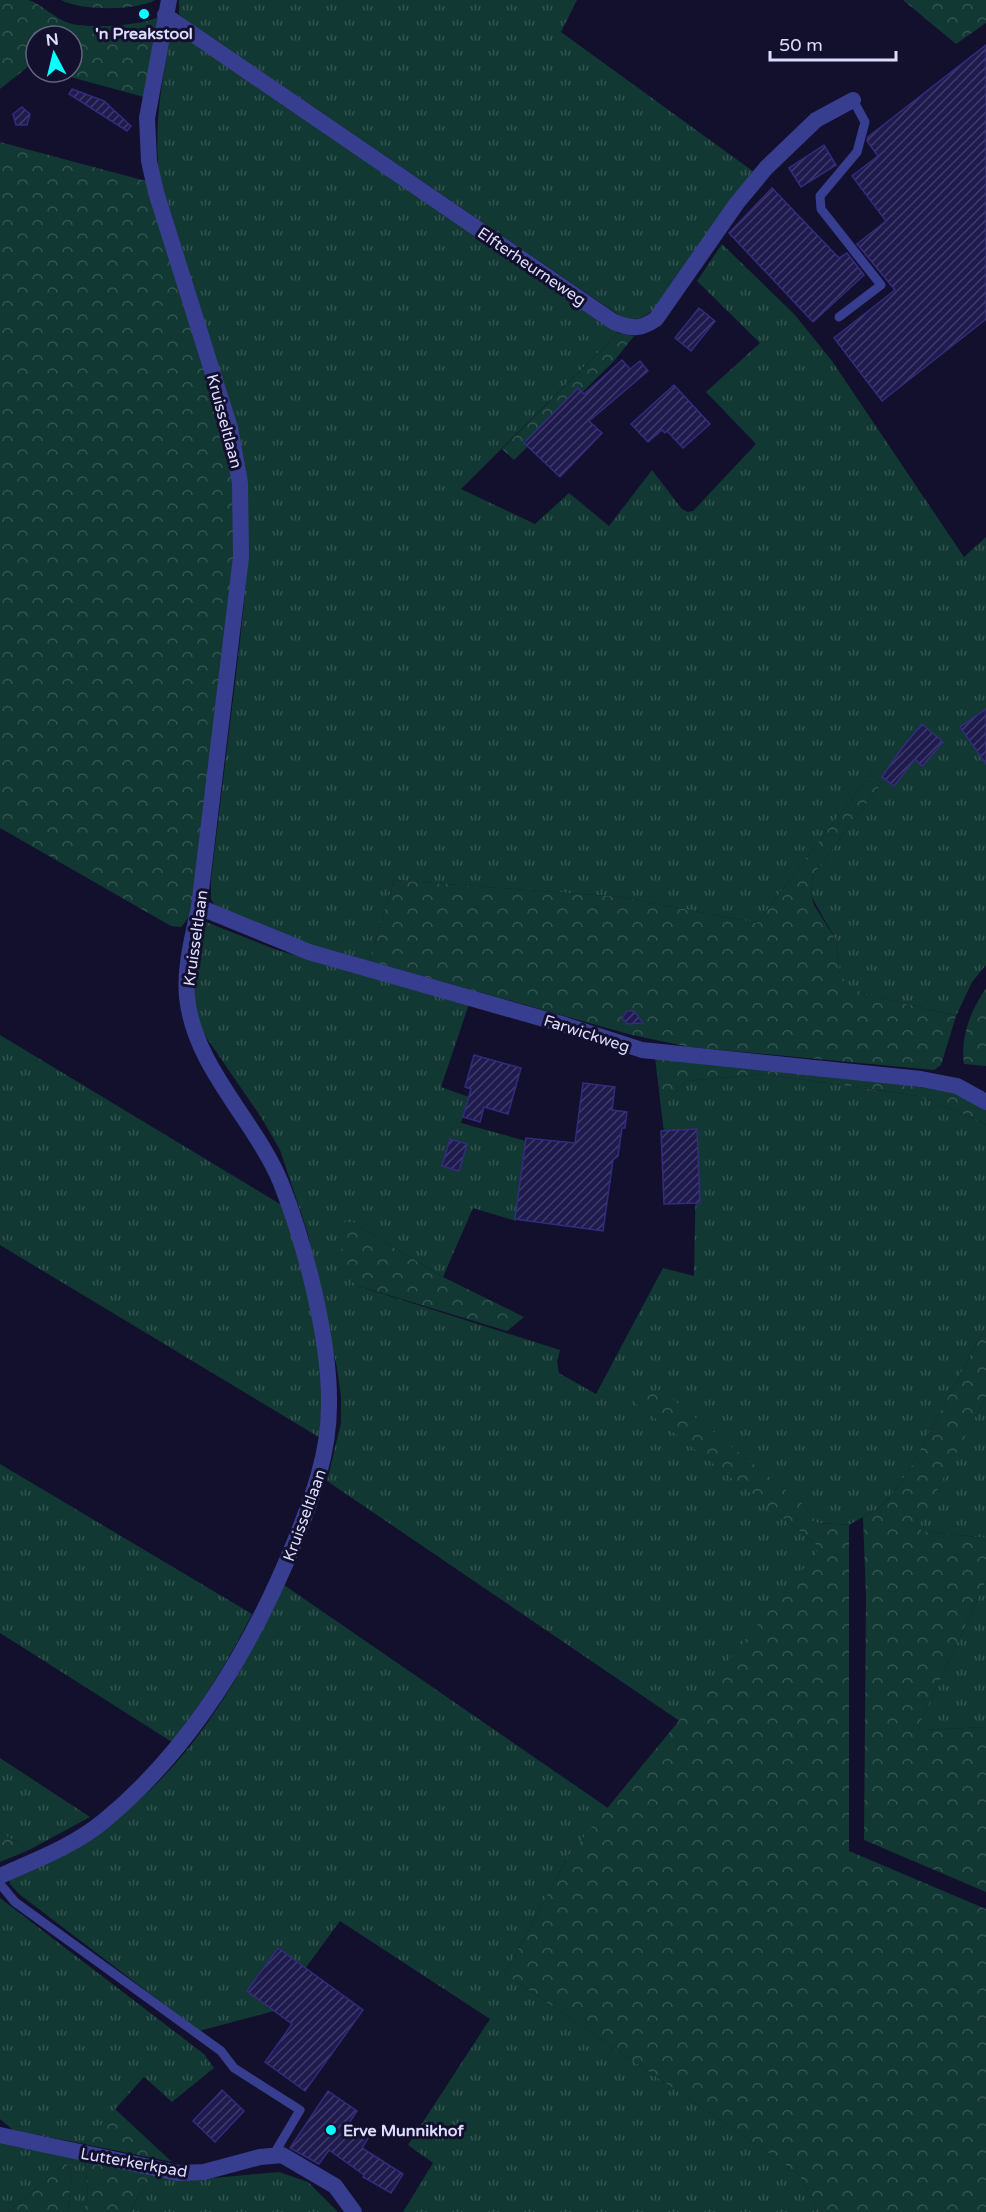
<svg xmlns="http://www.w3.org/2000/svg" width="986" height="2212" font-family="'Varela Round',sans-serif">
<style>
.grass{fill:url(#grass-tufts)}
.forest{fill:url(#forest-crowns)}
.building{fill:url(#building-hatch);stroke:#332b7d;stroke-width:1.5}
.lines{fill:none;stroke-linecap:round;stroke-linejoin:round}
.service{stroke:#383e8f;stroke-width:9}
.minor{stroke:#383e8f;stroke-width:16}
.poi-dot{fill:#08ffff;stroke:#12102d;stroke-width:2}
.labels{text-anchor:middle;stroke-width:6;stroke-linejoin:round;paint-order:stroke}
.poi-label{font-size:16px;font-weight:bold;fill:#dddcff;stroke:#12102d}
.street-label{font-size:16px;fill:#dddcff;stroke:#12102d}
</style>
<defs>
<pattern id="grass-tufts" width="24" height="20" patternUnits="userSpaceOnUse" patternTransform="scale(1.5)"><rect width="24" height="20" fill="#123833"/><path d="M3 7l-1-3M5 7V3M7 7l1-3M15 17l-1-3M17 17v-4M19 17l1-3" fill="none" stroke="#345452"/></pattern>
<pattern id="forest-crowns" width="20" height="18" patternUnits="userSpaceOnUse" patternTransform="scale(1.5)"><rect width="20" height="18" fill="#123833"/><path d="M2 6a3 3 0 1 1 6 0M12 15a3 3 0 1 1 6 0" fill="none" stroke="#345452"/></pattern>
<pattern id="building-hatch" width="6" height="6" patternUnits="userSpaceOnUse" patternTransform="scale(1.5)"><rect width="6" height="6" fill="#201b4f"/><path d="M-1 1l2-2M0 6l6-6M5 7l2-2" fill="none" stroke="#403c69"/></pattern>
</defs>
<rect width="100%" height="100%" fill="#12102d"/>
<g class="grass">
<path d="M179,0H577L561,32L754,172L663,302C650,313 640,323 623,318L183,18L179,14Z"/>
<path d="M177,31L618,333L461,489L535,524L569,493L609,526L652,470L682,509L688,512L693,511L756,444L706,392L760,343L697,281L722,244L795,315L832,361L964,557L986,537V965L972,982L956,1016L862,993L846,984L840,974L836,940L811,896L813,875L882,783L871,773L757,923L621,897L394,880L369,961L271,933L215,907L211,899V879C219,814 227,748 235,683C246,591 257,510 235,419L159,175C154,126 161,86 170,38Z"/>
<polygon points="206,922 277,950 469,1004 441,1087 469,1097 461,1123 526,1141 516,1221 473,1208 443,1277 352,1222 355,1285 560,1350 557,1362 559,1373 596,1394 663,1268 694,1276 696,1173 669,1172 661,1108 686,1081 764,1074 918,1096 980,1121 986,1125 986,1326 911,1467 891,1496 879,1508 849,1525 817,1523 804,1505 625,1394 815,1543 818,1551 681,1722 327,1481 341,1423 341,1397 337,1368 308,1234 280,1150 261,1117 199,1027 192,989 203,924"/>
<polygon points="0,1035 285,1207 290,1220 325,1369 322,1439 0,1245"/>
<polygon points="986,1396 986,1538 922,1531 917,1527"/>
<path d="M0,1464L252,1614C229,1660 203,1702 172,1742L0,1633Z"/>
<polygon points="986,1581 986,1727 922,1730 918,1727"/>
<path d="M284,1585L608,1808L568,1856L505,1974L779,2160L799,2175L820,2212H403L433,2163L408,2145L490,2019L340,1921L274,2011L199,2031L19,1894L10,1884L9,1879C46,1858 87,1839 120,1815C196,1759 245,1669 284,1585Z"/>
<polygon points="0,1758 90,1817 29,1850 0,1832"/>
<polygon points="0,1898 204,2054 214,2068 172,2102 144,2077 84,2144 13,2130 0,2119"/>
<polygon points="0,2140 85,2160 88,2191 84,2212 68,2212 71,2172 66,2163 8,2212 0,2212"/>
<polygon points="279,2172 308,2182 338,2212 129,2212 153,2174 203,2179"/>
</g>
<g class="forest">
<path d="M0,0C9,0 20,0 28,0C39,2 55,19 69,23C89,29 140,26 158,17L144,97L52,72H72V36H36V68L29,66L0,89Z"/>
<path d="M61,0H155C136,11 81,11 61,0Z"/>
<polygon points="903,0 986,0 986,23 956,44"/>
<polygon points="0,142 146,181 211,383 233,473 236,553 193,912 181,927 171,926 0,828"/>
<polygon points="618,333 634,336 614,361 514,460 502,449"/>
<polygon points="871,773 882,783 813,875 811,896 814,905 836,940 840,974 847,984 862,993 956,1016 941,1065 934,1070 689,1047 632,1035 369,961 394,880 621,897 757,923"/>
<path d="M986,988V1066L964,1064C960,1037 971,1010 986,988Z"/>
<polygon points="655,1057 955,1091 986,1106 986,1125 980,1121 918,1096 764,1074 686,1081 661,1108"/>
<polygon points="345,1222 352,1222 443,1277 524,1317 507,1331 355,1285 343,1268 340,1228"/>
<polygon points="986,1326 986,1396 918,1527 922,1531 986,1538 986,1581 918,1727 922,1730 986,1727 986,1892 864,1840 866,1598 863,1517 879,1508 891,1496 911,1467"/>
<polygon points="661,1390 804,1505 817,1523 849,1525 849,1851 986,1909 986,2212 820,2212 799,2175 779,2160 505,1974 568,1856 818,1551 815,1543 624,1394"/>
<polygon points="0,1832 29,1850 0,1862"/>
<polygon points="115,2109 172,2162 84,2144"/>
<polygon points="85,2160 153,2174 129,2212 84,2212 88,2191"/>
<polygon points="66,2163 71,2172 68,2212 8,2212"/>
</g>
<g class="building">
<polygon points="986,45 986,319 882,401 834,338 895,290 857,244 886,221 852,176 878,156 867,141 868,137"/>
<polygon points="72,89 104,101 131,126 127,131 69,94"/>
<polygon points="22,107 30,114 27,125 16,125 13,114"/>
<polygon points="824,145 836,165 801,187 789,168"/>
<polygon points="772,188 839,258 847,253 864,275 813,322 729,233"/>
<polygon points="699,308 715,321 691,351 675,338"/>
<polygon points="622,360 630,369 640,361 648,371 589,421 602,433 560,477 524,443 578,388 584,394"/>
<polygon points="674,385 710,424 683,448 667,431 665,433 662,430 648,442 631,424"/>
<polygon points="986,709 986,764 960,727"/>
<polygon points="922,724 943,742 922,766 915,759 894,786 882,777 902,748"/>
<polygon points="627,1011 634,1011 643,1023 628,1024 622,1018"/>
<polygon points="474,1055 521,1068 508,1114 484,1107 480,1122 463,1117 471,1089 465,1087"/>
<polygon points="583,1083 615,1087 612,1110 627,1112 625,1128 622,1128 618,1156 613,1160 603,1231 515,1219 526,1138 575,1143"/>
<polygon points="697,1129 700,1203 664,1204 661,1131"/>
<polygon points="450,1139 467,1144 459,1171 442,1166"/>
<polygon points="278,1948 363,2010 305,2091 265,2062 292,2024 247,1991"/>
<polygon points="222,2090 244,2111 215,2142 193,2121"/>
<polygon points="328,2091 357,2111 349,2123 369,2137 362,2148 403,2174 391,2193 363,2177 364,2175 329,2150 319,2164 290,2148"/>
</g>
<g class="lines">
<g class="service">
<polyline points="839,317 881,285 821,209 820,196 857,152 865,122 853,100"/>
<polyline points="0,1884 15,1902 221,2051 234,2068 300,2110 274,2154"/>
</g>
<g class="minor">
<path d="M165,15L614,322C631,329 640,330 656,319L737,203L766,168L816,120L853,100"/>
<polyline points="199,907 309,952 565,1025 642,1050 921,1079 957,1086 986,1102"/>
<path d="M0,1876C36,1860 74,1846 105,1820C192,1748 253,1645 295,1541C313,1496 329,1454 329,1405C330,1339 305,1244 281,1183C255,1120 194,1067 187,997C184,968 193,935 199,907L241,557L240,483L230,428L156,192L149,161L147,118L169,0"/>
<polyline points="0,2135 178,2173 204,2172 260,2157 282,2155 335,2186 354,2212"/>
</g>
</g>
<g class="poi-dot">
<circle cx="144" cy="14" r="6"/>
<circle cx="331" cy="2130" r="6"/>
</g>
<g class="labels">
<g class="poi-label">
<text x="144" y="39">'n Preakstool</text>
<text x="343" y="2136" text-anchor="start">Erve Munnikhof</text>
</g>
<g class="street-label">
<text transform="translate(532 266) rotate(34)" y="6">Elfterheurneweg</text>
<text transform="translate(225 421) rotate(75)" y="6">Kruisseltlaan</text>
<text transform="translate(195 938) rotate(-82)" y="6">Kruisseltlaan</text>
<text transform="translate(587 1033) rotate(18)" y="6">Farwickweg</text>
<text transform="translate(304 1515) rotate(-70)" y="6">Kruisseltlaan</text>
<text transform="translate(134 2162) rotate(10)" y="6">Lutterkerkpad</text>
</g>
</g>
<g transform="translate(54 54) rotate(353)"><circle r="28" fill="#12102d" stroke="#636281" stroke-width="1.5"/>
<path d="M0-4.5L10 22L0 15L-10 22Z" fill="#08ffff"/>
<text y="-9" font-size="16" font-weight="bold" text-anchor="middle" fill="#dddcff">N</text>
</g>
<path d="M770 51v9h126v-9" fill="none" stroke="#dddcff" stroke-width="3"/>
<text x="779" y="51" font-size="18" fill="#dddcff" stroke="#12102d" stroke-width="4.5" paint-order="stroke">50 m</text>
</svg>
